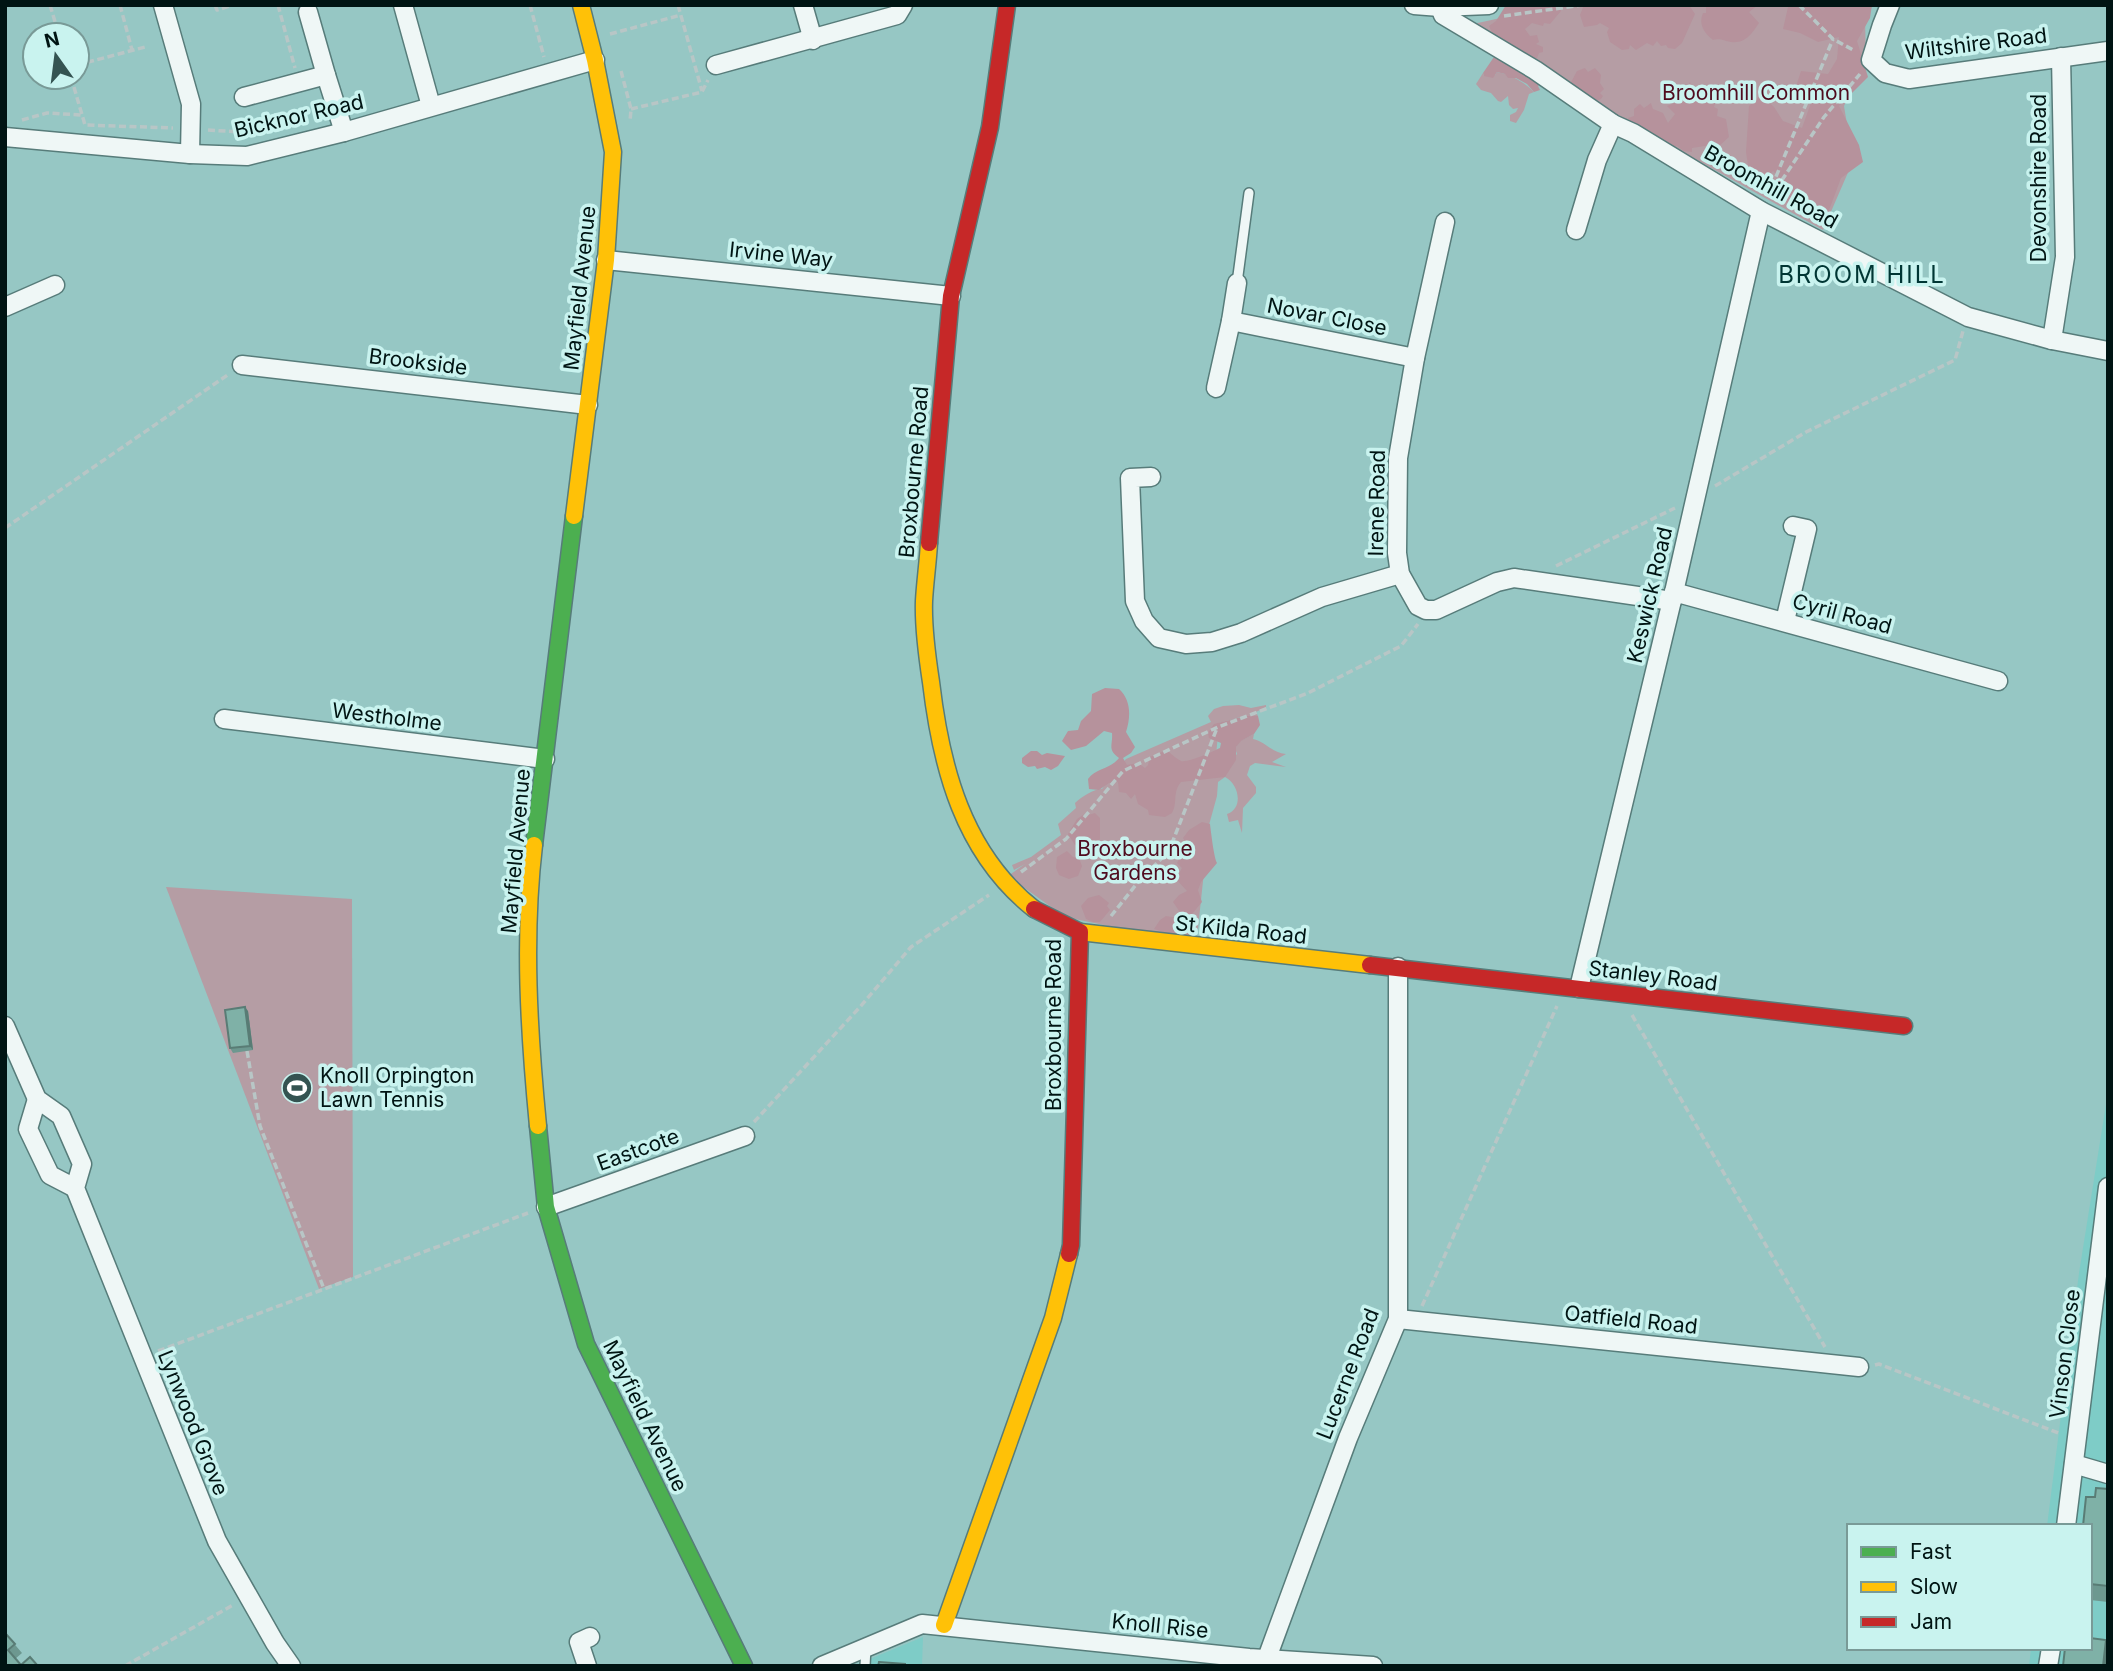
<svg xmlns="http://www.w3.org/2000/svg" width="2113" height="1671" font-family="Inter,sans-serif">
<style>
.built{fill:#7eccc7}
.green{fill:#b59da4}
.forest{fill:#b6929c}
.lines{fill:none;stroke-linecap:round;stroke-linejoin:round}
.lane-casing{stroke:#577c7a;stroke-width:12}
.street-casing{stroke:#577c7a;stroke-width:21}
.fast-casing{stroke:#577c7a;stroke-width:19}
.slow-casing{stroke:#577c7a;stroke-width:19}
.jam-casing{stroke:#577c7a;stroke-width:19}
.path{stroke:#b8c6c6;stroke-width:3.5;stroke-dasharray:7 3.5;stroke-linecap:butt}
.lane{stroke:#eff7f6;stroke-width:9}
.street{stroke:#eff7f6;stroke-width:18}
.fast{stroke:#4caf50;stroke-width:16}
.slow{stroke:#ffc107;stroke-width:16}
.jam{stroke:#c62828;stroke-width:16}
.wall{fill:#6d9890}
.shaded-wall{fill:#597c75}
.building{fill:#7fb1a7;stroke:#597c75;stroke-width:2}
.labels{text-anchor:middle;stroke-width:7;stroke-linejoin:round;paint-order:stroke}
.street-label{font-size:21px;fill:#001413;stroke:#c9f3ef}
.park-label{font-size:21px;fill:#500c1f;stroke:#c9f3ef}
.poi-label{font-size:21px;fill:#001413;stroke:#c9f3ef;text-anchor:start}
.quarter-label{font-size:24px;letter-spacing:2px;fill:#003634;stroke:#c9f3ef}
</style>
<rect width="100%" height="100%" fill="#96c7c4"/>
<g class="built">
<polygon points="2107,1098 2108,1666 2029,1666 2031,1648 2090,1648 2090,1526 2047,1526 2079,1273"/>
<polygon points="923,1637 922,1666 853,1666"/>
</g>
<g class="green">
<polygon points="1561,5 1873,5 1865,18 1866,61 1844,106 1853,161 1823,230 1623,119 1473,24"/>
<path d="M1497,72C1512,75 1524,82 1534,92L1529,94L1524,110L1516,123L1510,121V115L1516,112L1518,108L1513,109L1509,105L1508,96L1501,102L1498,101L1491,93L1481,90L1476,84L1483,73L1484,76L1495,75Z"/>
<path d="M1239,705L1251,708L1266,705V707L1256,712L1258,716H1244L1219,723L1214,778L1237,754L1235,748L1240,741L1254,734L1253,739C1266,742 1272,753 1286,754L1272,762L1286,767L1255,763L1250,766L1247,775L1256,787V793L1243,808L1242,833L1238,820L1229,822L1227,814C1244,808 1239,784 1225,777L1218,782L1217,796L1209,825L1198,928L1192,937L1133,931L1065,917L1008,876L1025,864L1014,870L1012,865L1031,857L1061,835L1058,824L1076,808L1075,803C1081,797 1094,789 1102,789L1126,759L1211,722L1208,716L1214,709L1223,706Z"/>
<polygon points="166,887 352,899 353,1277 319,1289"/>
</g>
<g class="forest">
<polygon points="1506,5 1558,5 1561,11 1550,24 1544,23 1543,26 1532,23 1525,29 1530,36 1537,35 1539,42 1536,44 1543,47 1543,52 1539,53 1537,58 1534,58 1541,83 1538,86 1540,90 1534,92 1527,84 1516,78 1508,78 1505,74 1497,72 1493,78 1484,76 1483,73 1496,54 1494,37 1489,26 1496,21"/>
<polygon points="1584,5 1689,5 1695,14 1682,43 1675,49 1668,48 1666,45 1661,46 1657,41 1653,46 1647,43 1636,50 1630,45 1629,49 1622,50 1610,42 1607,32 1609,28 1600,23 1597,25 1584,27 1580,15"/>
<path d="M1706,5H1758L1749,12L1759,23C1752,33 1746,44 1731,42C1723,41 1722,38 1713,40C1704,33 1698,24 1703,13H1706Z"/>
<polygon points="1764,5 1872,5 1870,18 1857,41 1868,77 1839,106 1859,145 1863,162 1841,178 1828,213 1817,223 1798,212 1779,197 1786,184 1773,171 1764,181 1751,186 1746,152 1749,106 1761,95 1774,107 1783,121 1802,128 1812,100 1795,89 1801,71 1828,74 1837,59 1839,37 1818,42 1800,33 1783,29 1788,7"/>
<polygon points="1585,68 1588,72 1595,68 1601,75 1600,83 1604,89 1600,93 1603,96 1601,99 1596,101 1570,84 1577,71"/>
<polygon points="1690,82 1694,90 1698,89 1702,98 1707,100 1711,98 1716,101 1714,107 1718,109 1717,116 1726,119 1729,137 1718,147 1711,145 1692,148 1692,152 1684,151 1677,146 1670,148 1660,141 1662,139 1656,140 1630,122 1628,118 1634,116 1634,109 1640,104 1644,108 1651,103 1653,109 1663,113 1668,123 1675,114 1667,106 1677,102 1673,91 1682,87 1686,89"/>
<path d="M1105,688L1119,689C1131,700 1131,716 1126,732L1135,747L1131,753L1123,758L1127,765L1138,763L1145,768L1148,765L1150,757L1167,750C1171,754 1177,759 1181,761C1188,763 1214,751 1220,748L1221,743L1209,738L1208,733L1214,724L1245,716H1258L1260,725L1254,734L1241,741L1236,747V760L1225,777L1181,782C1172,793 1178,803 1172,813L1165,817L1149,815L1148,810L1138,804L1135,794L1131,799L1126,793L1119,792L1118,782L1109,783L1099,790L1089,789L1088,779C1096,768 1111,769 1119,758C1107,749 1113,746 1112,733L1104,731L1086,746L1071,750L1062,741L1068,731L1078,730L1081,721L1091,711L1092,694Z"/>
<polygon points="1031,751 1037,751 1042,755 1047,753 1065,756 1058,766 1051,770 1045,767 1037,769 1035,766 1028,767 1022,763 1022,758"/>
<polygon points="1086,813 1088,815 1095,813 1100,818 1100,839 1092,849 1075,845 1068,834 1077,819"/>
<path d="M1202,822L1210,824C1211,832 1214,858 1217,863L1201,882L1198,890L1202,902L1187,920L1190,932L1187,940L1154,929L1160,920L1166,916L1178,918L1182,915L1173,902L1179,895L1187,891L1176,879L1182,868L1177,863L1187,844L1183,838L1189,830Z"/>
<polygon points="1067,851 1073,857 1079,858 1082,866 1078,876 1069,879 1059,875 1056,868 1057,857"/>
<polygon points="1099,895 1109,903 1107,906 1110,910 1100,922 1093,922 1086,919 1081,906 1088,898"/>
</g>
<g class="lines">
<g class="lane-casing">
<g id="lane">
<polyline points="1237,283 1249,193"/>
<polyline points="865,1666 866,1647"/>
</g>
</g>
<g class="street-casing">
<g id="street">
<polyline points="163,5 191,104 190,154"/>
<polyline points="403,5 431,106"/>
<polyline points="803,5 813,40"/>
<polyline points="1414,5 1440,7 1489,5"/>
<polyline points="1890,5 1882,25 1871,60 1885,73 1909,79 2108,51"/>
<polyline points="1440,7 1443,15 1535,70 1613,124 1633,133 1761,211 1968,317 2052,340 2108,351"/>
<polyline points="308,12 326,75"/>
<polyline points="716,65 897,15 903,5"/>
<polyline points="244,97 326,75 344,132"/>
<polyline points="5,137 190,154 247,156 344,132 595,60"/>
<polyline points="1445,222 1415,358 1398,458 1397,553 1400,574 1418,606 1426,610 1436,610 1497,582 1514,578 1672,601"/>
<polyline points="1576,230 1597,160 1613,124"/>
<polyline points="606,260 951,296"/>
<polyline points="1237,283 1231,321 1415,358"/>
<polyline points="5,307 55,285"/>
<polyline points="2052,340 2065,257 2061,57"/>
<polyline points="242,365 588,405"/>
<polyline points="1216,388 1231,321"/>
<polyline points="1151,477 1130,478 1135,601 1144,621 1159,638 1186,644 1212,642 1241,633 1322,597 1400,574"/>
<polyline points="1674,592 1998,681"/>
<polyline points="1785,621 1807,529 1793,526"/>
<polyline points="224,719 545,759"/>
<polyline points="1579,988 1674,592 1761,211"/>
<polyline points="5,1026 37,1099 61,1116 82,1164 75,1188 217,1541 275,1643 291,1666"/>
<polyline points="37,1099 28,1129 50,1175 75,1188"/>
<polyline points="546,1207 745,1136"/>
<polyline points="1398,1319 1859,1367"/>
<polyline points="2074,1464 2108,1474"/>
<polyline points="2066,1526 2108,1187"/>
<polyline points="1267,1658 1348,1438 1398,1319 1398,967"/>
<polyline points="587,1666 579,1642 590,1637"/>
<polyline points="822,1666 922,1624 1249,1658 1373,1666"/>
<polyline points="2048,1666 2051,1648"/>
</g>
</g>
<g class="fast-casing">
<g id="fast">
<polyline points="534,845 574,516"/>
<polyline points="538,1126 546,1207 586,1344 744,1666"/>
</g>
</g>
<g class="slow-casing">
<g id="slow">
<polyline points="574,516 606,260 613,152 595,60 581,5"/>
<path d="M929,543C928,562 925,582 924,601C923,628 927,656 931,682C941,767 963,853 1034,909"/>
<path d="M534,845C523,938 529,1033 538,1126"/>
<polyline points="1080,932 1370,965"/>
<polyline points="944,1625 1053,1318 1069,1254"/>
</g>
</g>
<g class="jam-casing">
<g id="jam">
<polyline points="929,543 951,296 990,127 1007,5"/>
<polyline points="1034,909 1080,932 1071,1245 1069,1254"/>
<polyline points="1370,965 1904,1026"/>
</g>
</g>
<g class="path">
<polyline points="50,5 59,35"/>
<polyline points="120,5 132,50"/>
<polyline points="215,5 217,10 233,5"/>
<polyline points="278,5 295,68"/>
<polyline points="530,5 544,57"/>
<polyline points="678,5 702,91"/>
<polyline points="1799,5 1833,39 1855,51"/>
<polyline points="1504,16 1582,5"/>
<polyline points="610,34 681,15"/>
<polyline points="77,65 145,47"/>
<polyline points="621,71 631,109 630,122"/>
<polyline points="71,77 85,125 173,128"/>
<polyline points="631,109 702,92 708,80"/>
<polyline points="22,120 47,113 82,115"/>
<polyline points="208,130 256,133 257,137"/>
<polyline points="1768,196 1833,39"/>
<polyline points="1770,198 1824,117 1860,74"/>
<polyline points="1715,486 1806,432 1955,360 1963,331"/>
<polyline points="5,528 229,374"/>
<polyline points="1556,566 1675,508"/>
<polyline points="1021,872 1066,839 1123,771 1218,727 1308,693 1387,653 1401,646 1418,624"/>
<polyline points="1111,916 1139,881 1169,851 1217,728"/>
<polyline points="1632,1015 1825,1347"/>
<polyline points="247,1051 260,1126 324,1289"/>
<polyline points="754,1122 860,1007 911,947 989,895"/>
<polyline points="1422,1306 1557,1006"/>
<polyline points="158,1351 528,1213"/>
<polyline points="1875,1365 1879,1364 2061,1434"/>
<polyline points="125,1666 233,1605"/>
</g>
<use href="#lane" class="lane"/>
<use href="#street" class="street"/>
<use href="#fast" class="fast"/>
<use href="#slow" class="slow"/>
<use href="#jam" class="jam"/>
</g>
<g class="wall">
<polygon points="248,1011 253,1050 233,1053 230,1048"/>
<polygon points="2108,1489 2108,1602 2090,1600 2090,1526"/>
<polygon points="5,1633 22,1653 15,1659 21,1665 5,1666"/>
</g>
<g class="shaded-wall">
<polygon points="245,1007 248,1011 253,1050 250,1046"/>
<polygon points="2106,1640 2108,1642 2108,1666 2103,1666"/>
</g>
<g class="building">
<polygon points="245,1007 250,1046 230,1048 225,1010"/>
<polygon points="2096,1488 2108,1489 2108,1586 2090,1584 2090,1526 2083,1526 2086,1497 2095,1497"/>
<polygon points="5,1633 15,1644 8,1650 21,1665 30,1657 38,1666 5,1666"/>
<polygon points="2090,1638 2106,1640 2103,1666 2063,1666 2065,1648 2090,1648"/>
<polygon points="879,1662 905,1664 905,1666 878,1666"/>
</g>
<defs>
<g id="stadium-disc" transform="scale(1.575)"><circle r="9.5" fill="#345351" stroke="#c9f3ef"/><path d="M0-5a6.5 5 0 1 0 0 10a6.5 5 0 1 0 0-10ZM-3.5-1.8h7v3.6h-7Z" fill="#fff"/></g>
</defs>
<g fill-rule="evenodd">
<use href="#stadium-disc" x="297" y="1088"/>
</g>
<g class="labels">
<g class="street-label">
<text transform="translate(1976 44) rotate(-7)" y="7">Wiltshire Road</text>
<text transform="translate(299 116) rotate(-13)" y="7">Bicknor Road</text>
<text transform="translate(2039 178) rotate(-90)" y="7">Devonshire Road</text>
<text transform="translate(1771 187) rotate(29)" y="7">Broomhill Road</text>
<text transform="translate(781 255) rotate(6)" y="7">Irvine Way</text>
<text transform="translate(580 288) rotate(-84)" y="7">Mayfield Avenue</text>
<text transform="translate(1327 317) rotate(11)" y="7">Novar Close</text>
<text transform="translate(418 362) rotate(7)" y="7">Brookside</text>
<text transform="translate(914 472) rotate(-85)" y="7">Broxbourne Road</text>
<text transform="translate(1377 503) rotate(-89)" y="7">Irene Road</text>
<text transform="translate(1650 595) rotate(-77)" y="7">Keswick Road</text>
<text transform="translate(1842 614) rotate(15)" y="7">Cyril Road</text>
<text transform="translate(387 717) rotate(7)" y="7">Westholme</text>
<text transform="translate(516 851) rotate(-85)" y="7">Mayfield Avenue</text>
<text transform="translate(1241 930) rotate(6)" y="7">St Kilda Road</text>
<text transform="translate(1653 976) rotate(7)" y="7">Stanley Road</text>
<text transform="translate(1054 1025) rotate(-90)" y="7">Broxbourne Road</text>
<text transform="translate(638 1150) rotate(-20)" y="7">Eastcote</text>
<text transform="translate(1631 1320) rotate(6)" y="7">Oatfield Road</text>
<text transform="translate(2065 1354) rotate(-83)" y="7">Vinson Close</text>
<text transform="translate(1348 1374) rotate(-69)" y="7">Lucerne Road</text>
<text transform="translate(645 1416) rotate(64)" y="7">Mayfield Avenue</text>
<text transform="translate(193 1423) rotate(68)" y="7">Lynwood Grove</text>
<text transform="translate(1160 1626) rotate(6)" y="7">Knoll Rise</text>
</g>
<g class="park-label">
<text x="1756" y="100">Broomhill Common</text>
<text x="1135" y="856">Broxbourne<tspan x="1135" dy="24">Gardens</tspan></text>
</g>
<g class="poi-label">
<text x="320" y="1083">Knoll Orpington<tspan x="320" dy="24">Lawn Tennis</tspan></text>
</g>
<g class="quarter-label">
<text x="1862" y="283">BROOM HILL</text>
</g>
</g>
<rect width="2113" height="1671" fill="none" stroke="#001413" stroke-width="14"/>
<rect x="1847" y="1524" width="245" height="126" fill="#c9f3ef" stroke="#799a97" stroke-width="2"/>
<rect x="1861" y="1547" width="35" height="10" fill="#4caf50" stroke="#799a97" stroke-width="2"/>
<text x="1910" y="1559" font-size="21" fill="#001413">Fast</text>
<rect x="1861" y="1582" width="35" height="10" fill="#ffc107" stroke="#799a97" stroke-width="2"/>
<text x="1910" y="1594" font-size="21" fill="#001413">Slow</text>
<rect x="1861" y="1617" width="35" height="10" fill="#c62828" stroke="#799a97" stroke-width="2"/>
<text x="1910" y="1629" font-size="21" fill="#001413">Jam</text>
<g transform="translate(56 56) rotate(346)"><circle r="33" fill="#c9f3ef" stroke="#799a97" stroke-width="2"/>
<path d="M0-5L12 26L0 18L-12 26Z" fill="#345351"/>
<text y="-10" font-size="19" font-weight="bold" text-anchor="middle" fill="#001413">N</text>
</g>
</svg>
